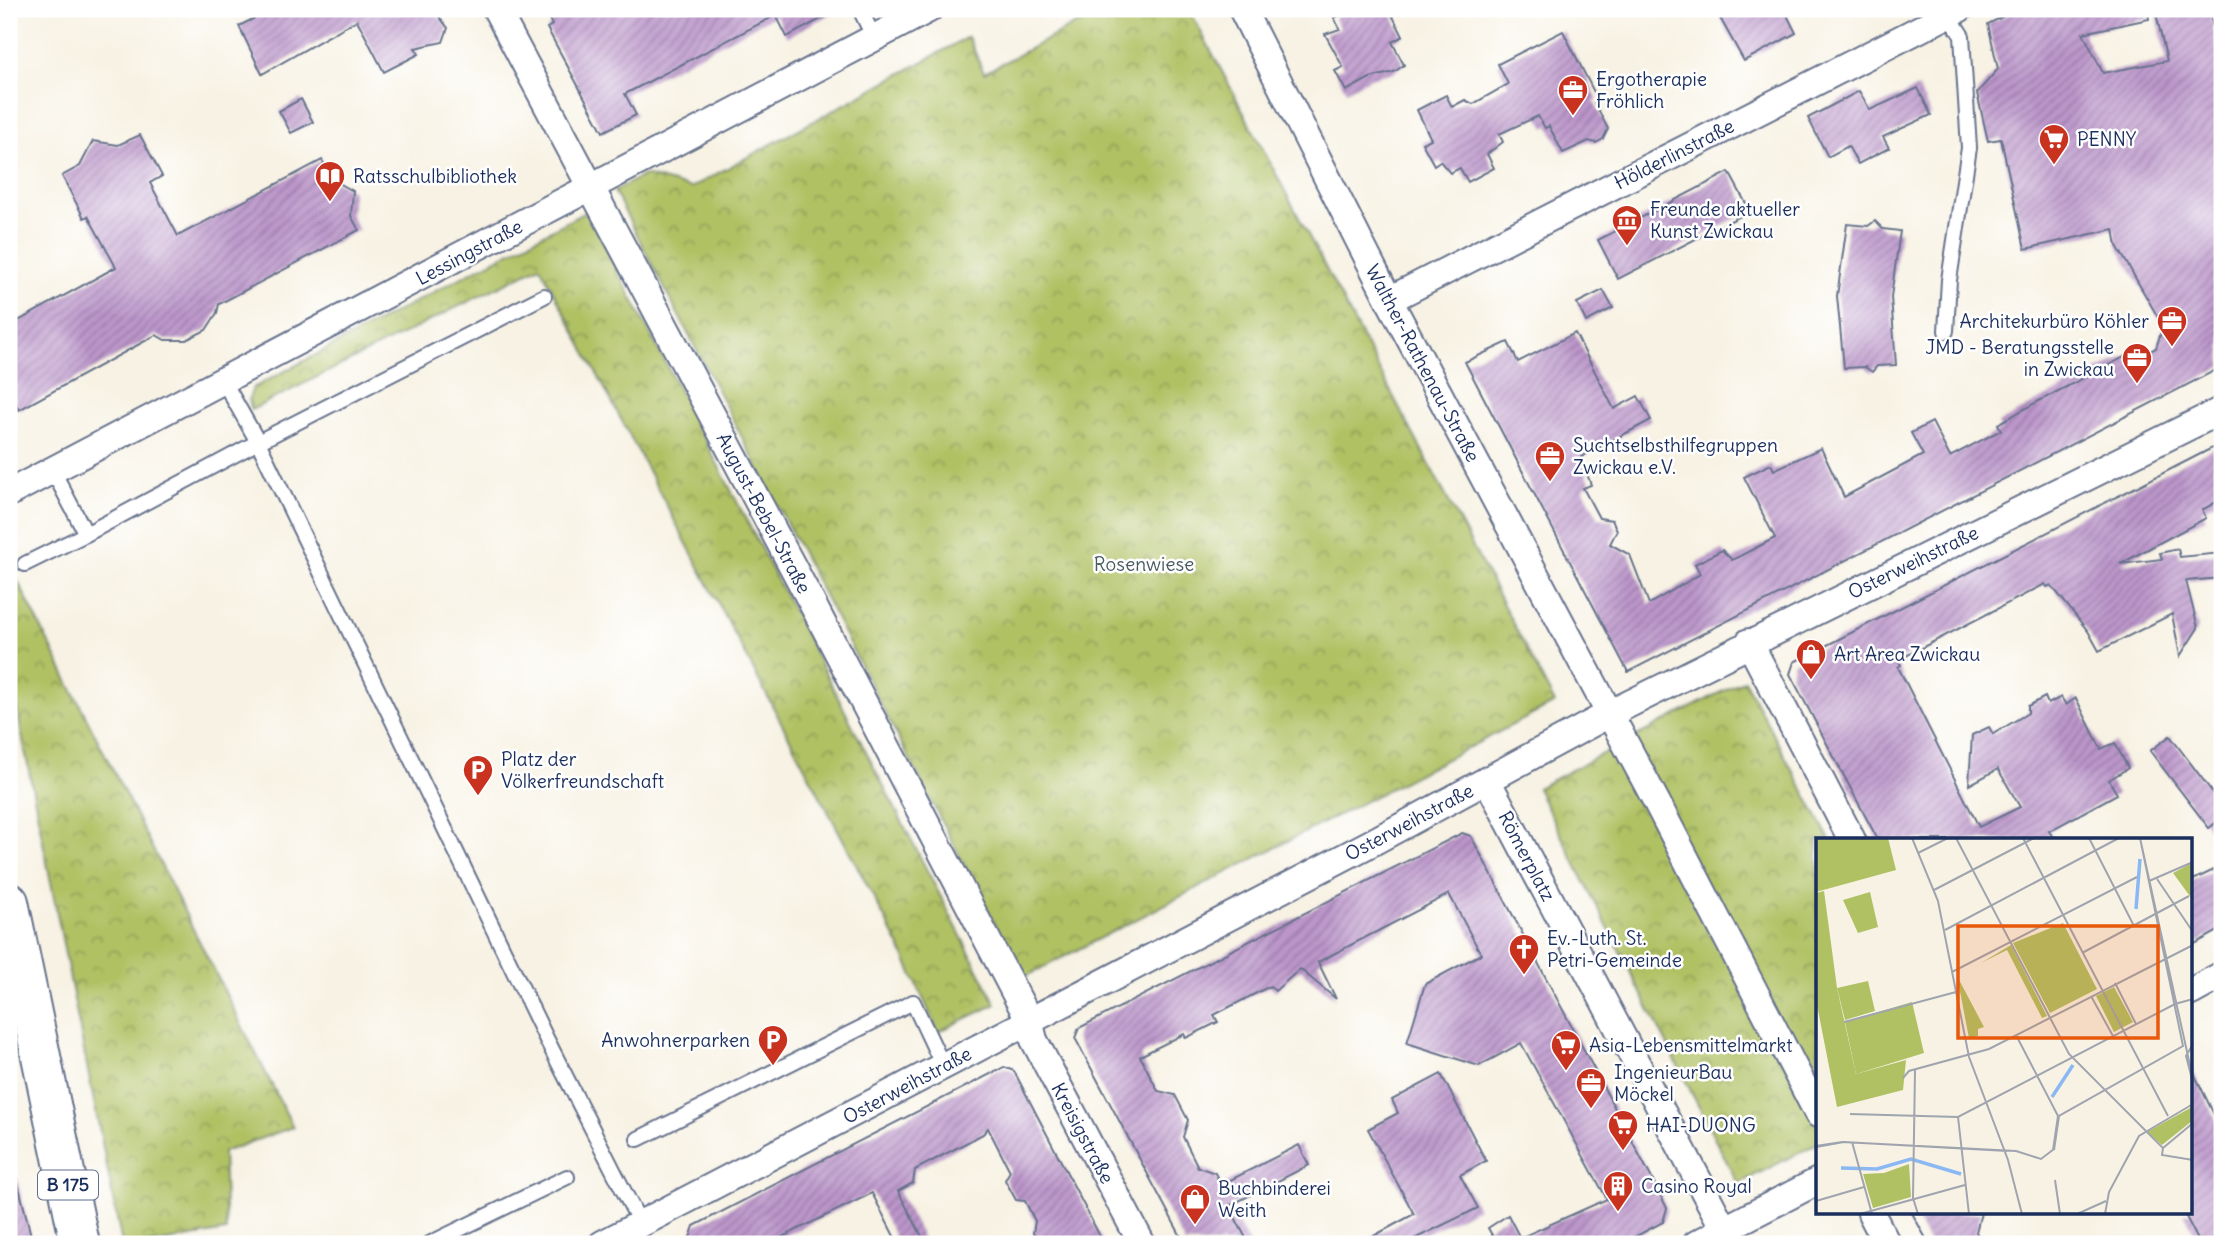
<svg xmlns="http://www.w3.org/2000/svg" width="2231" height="1253" font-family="Delius,sans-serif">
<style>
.park{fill:url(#park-crowns);stroke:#667861;stroke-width:2}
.building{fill:url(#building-hatch)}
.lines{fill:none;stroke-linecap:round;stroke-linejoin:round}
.service-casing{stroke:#68738d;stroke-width:18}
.minor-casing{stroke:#68738d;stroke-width:30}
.primary-casing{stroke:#68738d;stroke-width:42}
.service{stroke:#fff;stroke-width:14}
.minor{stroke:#fff;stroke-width:26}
.primary{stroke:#fff;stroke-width:38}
.labels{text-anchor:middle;stroke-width:5;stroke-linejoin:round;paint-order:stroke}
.shield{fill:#fff;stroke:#5f6d8e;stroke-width:2}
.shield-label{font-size:18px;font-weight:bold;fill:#1b2f5e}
.poi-label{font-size:19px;fill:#1b2f5e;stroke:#fff;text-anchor:start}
.street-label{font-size:19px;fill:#1b2f5e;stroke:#fff}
.park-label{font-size:19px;fill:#485b60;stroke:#fff}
.inset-river{fill:none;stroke:#89b8f4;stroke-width:3.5}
.inset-road{fill:none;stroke:#9fa4ae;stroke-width:2}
.view{fill:#e8590c;fill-opacity:0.15;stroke:#e8590c;stroke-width:3.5}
.inset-edge{fill:none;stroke:#1b2f5e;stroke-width:3.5}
</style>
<defs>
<pattern id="park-crowns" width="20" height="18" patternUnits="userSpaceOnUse" patternTransform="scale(1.75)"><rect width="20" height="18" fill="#b0c164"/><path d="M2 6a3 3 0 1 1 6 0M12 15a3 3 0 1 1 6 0" fill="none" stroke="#8e9d56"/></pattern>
<pattern id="building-hatch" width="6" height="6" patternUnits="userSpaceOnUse" patternTransform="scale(1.75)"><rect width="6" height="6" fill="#bc96ca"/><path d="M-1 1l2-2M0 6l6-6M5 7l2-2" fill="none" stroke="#987ba7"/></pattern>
</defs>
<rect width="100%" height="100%" fill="#fff"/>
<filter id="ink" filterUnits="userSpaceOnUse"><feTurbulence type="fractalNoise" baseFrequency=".0143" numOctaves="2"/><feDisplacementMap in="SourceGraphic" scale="14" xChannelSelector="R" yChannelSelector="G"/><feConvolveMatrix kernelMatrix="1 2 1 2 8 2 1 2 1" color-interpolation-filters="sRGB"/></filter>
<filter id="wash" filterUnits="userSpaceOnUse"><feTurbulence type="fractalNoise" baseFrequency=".00686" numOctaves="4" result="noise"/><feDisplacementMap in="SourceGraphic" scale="28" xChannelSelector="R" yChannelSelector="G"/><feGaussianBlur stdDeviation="1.57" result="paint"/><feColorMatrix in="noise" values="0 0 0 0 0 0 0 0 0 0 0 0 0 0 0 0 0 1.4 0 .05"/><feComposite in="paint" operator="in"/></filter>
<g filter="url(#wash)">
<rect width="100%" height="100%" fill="#f7f2e3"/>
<g class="park">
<polygon points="1104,9 1189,9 1555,703 1023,978 614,191 644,175 691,188 968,37 984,73"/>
<polygon points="587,211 996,1004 938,1032 902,951 540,266 251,410 249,399 253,388"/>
<polygon points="9,564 293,1127 223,1152 226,1231 150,1244 122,1244 9,669"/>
<polygon points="1744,680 1830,840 1818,840 1818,1143 1738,1184 1537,788"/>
</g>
<g id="blocks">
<g class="building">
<polygon points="253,9 433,9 448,28 443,42 415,48 419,54 384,72 357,20 262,74 239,26 257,17"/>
<polygon points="544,9 840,9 787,37 776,15 625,94 636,115 603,132 547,28 552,25"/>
<polygon points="1353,9 1389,9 1403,36 1392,42 1404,65 1394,72 1370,78 1346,91 1335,71 1343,67 1325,34 1340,29 1334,18"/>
<polygon points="1715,9 1784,9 1796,33 1744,61"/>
<polygon points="2018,9 2148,9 2149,19 2083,33 2103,73 2167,61 2155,9 2209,9 2222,70 2222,367 1628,672 1465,362 1508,342 1518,362 1575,333 1614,409 1638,396 1651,420 1581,457 1591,485 1583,488 1599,518 1612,520 1617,530 1610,544 1630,555 1649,604 1700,574 1695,564 1722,550 1732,560 1775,538 1744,477 1771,464 1774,470 1821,448 1844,497 1923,455 1911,433 1932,422 1950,457 2001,430 1998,424 2037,402 2126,356 2129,362 2156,348 2163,326 2117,246 2114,229 2025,249 2001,139 1988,141 1977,93 1998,69 1988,24"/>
<polygon points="1563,31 1598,100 1594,102 1608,129 1603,139 1596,143 1589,141 1563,153 1549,126 1545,128 1538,116 1499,134 1503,142 1487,154 1494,168 1468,182 1460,168 1450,173 1440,161 1434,165 1422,143 1431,139 1417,110 1446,95 1452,107 1465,100 1473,104 1508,84 1498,64"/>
<polygon points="1918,88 1931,115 1883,137 1889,148 1858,164 1848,146 1828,157 1808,118 1859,91 1870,110"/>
<polygon points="301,99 313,122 291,133 279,111"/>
<polygon points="140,135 162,176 150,183 178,236 322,160 332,179 353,191 351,216 359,230 219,304 217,313 206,330 186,340 165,340 156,335 19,410 9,391 9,326 116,267 88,216 84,218 62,176 80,166 93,141 118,145"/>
<polygon points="1729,172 1750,211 1618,279 1598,240"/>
<polygon points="1875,221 1883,229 1900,231 1891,297 1896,365 1877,366 1872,372 1865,367 1844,368 1837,296 1847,224 1868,226"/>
<polygon points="1603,290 1613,308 1586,322 1577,303"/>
<polygon points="2222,443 2222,499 2202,510 2206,518 2120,564 2162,559 2160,553 2178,549 2180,557 2222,553 2222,578 2186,581 2198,628 2180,656 2172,614 2099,651 2088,631 2051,585 2047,587 2045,584 1898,660 1901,665 1898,667 1979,827 2020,807 1998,769 1969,785 1972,735 1989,727 1993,734 2028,713 2028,706 2045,697 2048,704 2061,697 2066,705 2076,698 2101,749 2115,743 2128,768 2109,780 2117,794 2049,831 2055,840 1878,840 1790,674 1794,662"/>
<polygon points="2170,736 2222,805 2222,818 2209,828 2150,751"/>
<polygon points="1462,833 1471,836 1650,1175 1667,1208 1663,1222 1621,1244 1497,1244 1488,1228 1508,1215 1520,1238 1607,1199 1521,1043 1479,1066 1407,1043 1425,984 1481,954 1449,894 1318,962 1336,999 1300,969 1275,991 1270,986 1214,1015 1218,1022 1186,1038 1184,1034 1140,1056 1158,1091 1175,1095 1188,1120 1183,1137 1198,1167 1215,1173 1221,1185 1299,1145 1309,1165 1229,1206 1249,1244 1185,1244 1075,1038 1079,1028"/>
<polygon points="2222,866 2222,929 2191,946 2191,881"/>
<polygon points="1004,1067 1014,1071 1104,1244 1039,1244 1033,1233 1035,1221 1025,1201 1016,1200 1005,1180 1010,1171 988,1128 983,1134 915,1170 913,1183 898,1191 926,1244 898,1244 872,1193 768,1244 688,1244 694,1226"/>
<polygon points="2191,1067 2222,1131 2222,1244 2200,1244 2184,1213 2191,1213"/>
<polygon points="1441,1074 1486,1161 1460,1175 1478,1208 1404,1244 1359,1244 1414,1214 1368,1129 1398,1113 1392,1100"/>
<polygon points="17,1179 33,1244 9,1244 9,1180"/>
<polygon points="1912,1213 1981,1213 1976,1232 1983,1244 1929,1244"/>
</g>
</g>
</g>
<g filter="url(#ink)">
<use href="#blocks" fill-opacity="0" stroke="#68738d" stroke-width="2"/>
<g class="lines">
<g class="service-casing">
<g id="service">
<polyline points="860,9 873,36"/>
<polyline points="1946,331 1949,280 1969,148 1962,36 1948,14"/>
<polyline points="224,382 258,442 544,296"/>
<polyline points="86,534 258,442 546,1038 641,1225"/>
<polyline points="25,564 86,534 53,471"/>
<polyline points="638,1139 913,1002 943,1066"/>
<polyline points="429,1244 567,1177"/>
</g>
</g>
<g class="minor-casing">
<g id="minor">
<polyline points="496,9 813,605 1029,1020 1034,1040 1142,1244"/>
<polyline points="1242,9 1389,300 1655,799 1818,1114"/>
<polyline points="1389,300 1959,9"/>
<polyline points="9,493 929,9"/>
<polyline points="1749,642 1852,840"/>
<polyline points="1487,780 1724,1229"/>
<polyline points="2191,992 2222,975"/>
<polyline points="1871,1213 1887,1244"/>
<polyline points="602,1244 1371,843 1609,714 2222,410"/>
<polyline points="1696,1244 1818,1181"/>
</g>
</g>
<g class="primary-casing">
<polyline id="primary" points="9,902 80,1244"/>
</g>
<use href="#service" class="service"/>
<use href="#minor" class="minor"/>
<use href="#primary" class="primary"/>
</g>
</g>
<defs>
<g id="office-pin" transform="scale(1.575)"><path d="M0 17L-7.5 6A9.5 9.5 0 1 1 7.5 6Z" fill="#c8321e" stroke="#fff"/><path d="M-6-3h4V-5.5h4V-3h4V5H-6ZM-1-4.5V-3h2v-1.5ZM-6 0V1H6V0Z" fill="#fff"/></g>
<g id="supermarket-pin" transform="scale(1.575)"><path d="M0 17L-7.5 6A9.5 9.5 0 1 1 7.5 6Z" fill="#c8321e" stroke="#fff"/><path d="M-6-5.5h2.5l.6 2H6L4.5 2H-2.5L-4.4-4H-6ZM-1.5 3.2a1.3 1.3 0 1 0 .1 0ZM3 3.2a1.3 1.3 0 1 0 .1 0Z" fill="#fff"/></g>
<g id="library-pin" transform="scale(1.575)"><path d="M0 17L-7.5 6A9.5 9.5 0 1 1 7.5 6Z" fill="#c8321e" stroke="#fff"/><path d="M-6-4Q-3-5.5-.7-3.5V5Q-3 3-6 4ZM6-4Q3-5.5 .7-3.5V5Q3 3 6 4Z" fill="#fff"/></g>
<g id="museum-pin" transform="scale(1.575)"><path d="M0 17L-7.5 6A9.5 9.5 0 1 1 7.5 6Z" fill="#c8321e" stroke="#fff"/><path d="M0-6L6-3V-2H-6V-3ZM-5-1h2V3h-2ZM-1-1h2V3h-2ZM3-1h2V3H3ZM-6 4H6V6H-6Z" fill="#fff"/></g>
<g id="shop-pin" transform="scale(1.575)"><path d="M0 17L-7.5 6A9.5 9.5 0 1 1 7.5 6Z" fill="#c8321e" stroke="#fff"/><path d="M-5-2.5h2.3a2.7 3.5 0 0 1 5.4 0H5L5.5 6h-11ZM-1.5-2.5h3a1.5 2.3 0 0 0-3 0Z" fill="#fff"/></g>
<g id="parking-pin" transform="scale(1.575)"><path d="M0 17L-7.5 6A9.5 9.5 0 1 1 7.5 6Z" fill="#c8321e" stroke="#fff"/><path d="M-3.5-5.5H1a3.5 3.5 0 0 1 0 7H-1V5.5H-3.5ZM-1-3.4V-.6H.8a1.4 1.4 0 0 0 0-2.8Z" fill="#fff"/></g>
<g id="church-pin" transform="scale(1.575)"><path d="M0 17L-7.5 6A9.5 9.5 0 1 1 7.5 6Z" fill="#c8321e" stroke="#fff"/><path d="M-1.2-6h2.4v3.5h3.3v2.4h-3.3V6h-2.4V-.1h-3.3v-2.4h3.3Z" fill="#fff"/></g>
<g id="building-pin" transform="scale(1.575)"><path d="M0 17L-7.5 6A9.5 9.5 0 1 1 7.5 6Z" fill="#c8321e" stroke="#fff"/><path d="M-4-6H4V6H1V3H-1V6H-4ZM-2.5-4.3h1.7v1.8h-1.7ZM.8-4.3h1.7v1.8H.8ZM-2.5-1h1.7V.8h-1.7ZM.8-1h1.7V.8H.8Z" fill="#fff"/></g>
</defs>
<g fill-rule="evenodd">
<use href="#office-pin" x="1573" y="90"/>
<use href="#supermarket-pin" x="2054" y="139"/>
<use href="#library-pin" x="330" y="176"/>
<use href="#museum-pin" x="1627" y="220"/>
<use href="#office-pin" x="2172" y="321"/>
<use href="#office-pin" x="2137" y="358"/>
<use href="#office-pin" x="1550" y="456"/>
<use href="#shop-pin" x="1811" y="654"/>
<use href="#parking-pin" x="478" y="770"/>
<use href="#church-pin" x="1524" y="949"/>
<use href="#parking-pin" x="773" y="1040"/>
<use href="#supermarket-pin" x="1566" y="1045"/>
<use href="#office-pin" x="1591" y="1083"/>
<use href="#supermarket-pin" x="1623" y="1125"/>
<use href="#building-pin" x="1618" y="1186"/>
<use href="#shop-pin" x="1195" y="1199"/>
</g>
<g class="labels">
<rect class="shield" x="38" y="1170.5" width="60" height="29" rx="5"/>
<g class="shield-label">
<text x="68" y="1191">B 175</text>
</g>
<g class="poi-label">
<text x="1596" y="86">Ergotherapie<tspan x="1596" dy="22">Fröhlich</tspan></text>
<text x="2077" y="146">PENNY</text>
<text x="353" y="183">Ratsschulbibliothek</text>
<text x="1650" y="216">Freunde aktueller<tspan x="1650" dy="22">Kunst Zwickau</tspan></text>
<text x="2149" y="328" text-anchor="end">Architekurbüro Köhler</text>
<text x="2114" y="354" text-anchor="end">JMD - Beratungsstelle<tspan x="2114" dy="22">in Zwickau</tspan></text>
<text x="1573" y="452">Suchtselbsthilfegruppen<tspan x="1573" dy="22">Zwickau e.V.</tspan></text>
<text x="1834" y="661">Art Area Zwickau</text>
<text x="501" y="766">Platz der<tspan x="501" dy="22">Völkerfreundschaft</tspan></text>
<text x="1547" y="945">Ev.-Luth. St.<tspan x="1547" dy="22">Petri-Gemeinde</tspan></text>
<text x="750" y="1047" text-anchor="end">Anwohnerparken</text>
<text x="1589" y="1052">Asia-Lebensmittelmarkt</text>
<text x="1614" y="1079">IngenieurBau<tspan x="1614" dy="22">Möckel</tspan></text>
<text x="1646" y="1132">HAI-DUONG</text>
<text x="1641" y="1193">Casino Royal</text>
<text x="1218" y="1195">Buchbinderei<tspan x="1218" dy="22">Weith</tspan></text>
</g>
<g class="street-label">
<text transform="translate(1674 154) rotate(-27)" y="7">Hölderlinstraße</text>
<text transform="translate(469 252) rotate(-28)" y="7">Lessingstraße</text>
<text transform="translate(1423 363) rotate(62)" y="7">Walther-Rathenau-Straße</text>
<text transform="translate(764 513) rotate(62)" y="7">August-Bebel-Straße</text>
<text transform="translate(1913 562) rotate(-26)" y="7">Osterweihstraße</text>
<text transform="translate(1409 822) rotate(-28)" y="7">Osterweihstraße</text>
<text transform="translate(1527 856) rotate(62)" y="7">Römerplatz</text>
<text transform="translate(907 1085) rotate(-28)" y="7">Osterweihstraße</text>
<text transform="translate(1083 1133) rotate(62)" y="7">Kreisigstraße</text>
</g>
<g class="park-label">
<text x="1144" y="571">Rosenwiese</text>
</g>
</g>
<g transform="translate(1816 838)">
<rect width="376" height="376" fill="#f7f2e3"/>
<path d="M54,54L62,89L42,95L27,62ZM52,143L59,173L29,182L21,150Z" fill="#b0c164"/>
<path d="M0,0H72L80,32L0,54Z" fill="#b0c164"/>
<path d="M376,25V61L357,35ZM247,85L281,151L234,175L197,105ZM195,107L231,178L226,180L191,112L165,125ZM141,138L168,189L162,191V198L153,200ZM298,149L317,184L298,194L280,158ZM376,269V283L346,307L331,294ZM93,326L95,359L57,370L47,336L68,335Z" fill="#b0c164"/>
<path d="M8,53L21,150L40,236L90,222L87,252L21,269L0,162V55Z" fill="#b0c164"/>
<path d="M96,164L108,215L40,236L29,184Z" fill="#b0c164"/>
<path class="inset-river" d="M320,71L324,21M236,259L257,227M25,330L61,331L95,321L145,336"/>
<path class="inset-road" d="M96,0L122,63L153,219L192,322L206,376M140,0L253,216L347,310L346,317L377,322M207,0L352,278M273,0L318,88M324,0L377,241M102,15L132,0M341,41L377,94M333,43L377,24M118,52L218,0M129,92L303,0M266,115L373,58M136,134L321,39M299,145L320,186M275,158L297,198M28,184L140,154M200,197L242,278L237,312M377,206L370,218L377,245M99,232L97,360L102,376M87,240L93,233L173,211L377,107M34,276L142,279L359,166L377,161M142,279L153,376M36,304L56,376M0,308L26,304L200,313L225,321L238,311M0,309L28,304L191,313M347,310L377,285M238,312L243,278L367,208L324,0M239,342L244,376M0,363L48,349M44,376L149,347M261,376L290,363M289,376L293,354L323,298L377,266"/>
<path class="view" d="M142,88H342V200H142Z"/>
<rect width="376" height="376" class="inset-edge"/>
</g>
<rect width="2231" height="1253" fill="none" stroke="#fff" stroke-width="35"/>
</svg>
